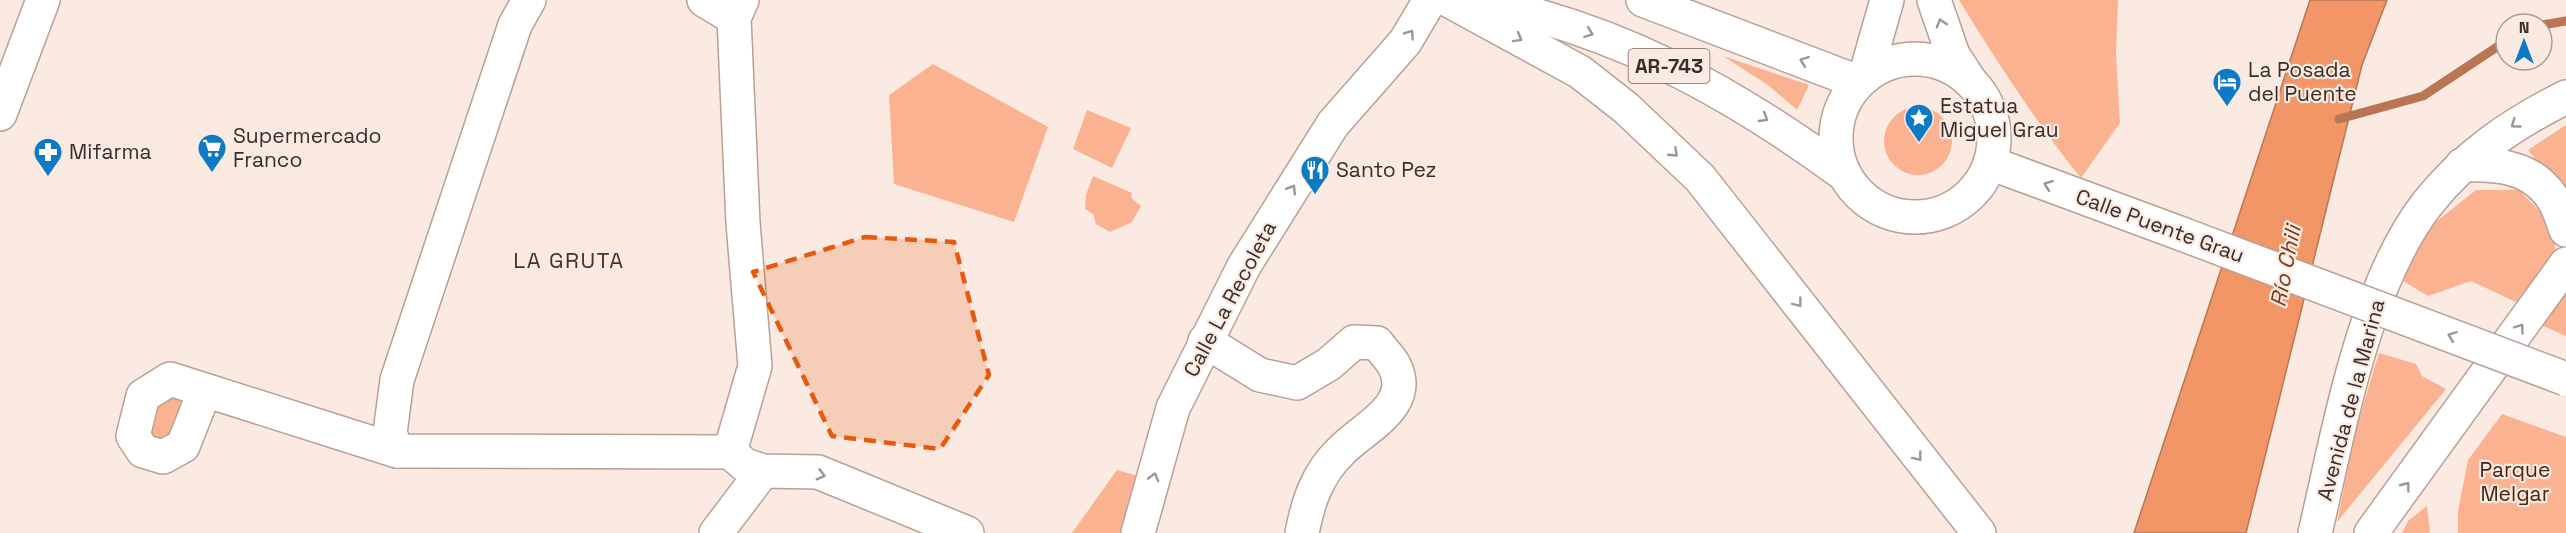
<svg xmlns="http://www.w3.org/2000/svg" width="2566" height="533" font-family="'Space Grotesk',sans-serif">
<style>
.green{fill:#fab290}
.water{fill:#f29567;stroke:#ba7654;stroke-width:1.5}
.lines{fill:none;stroke-linecap:round;stroke-linejoin:round}
.stream{stroke:#ba7654;stroke-width:9}
.minor-casing{stroke:#baa094;stroke-width:36}
.major-casing{stroke:#baa094;stroke-width:36}
.minor{stroke:#fff;stroke-width:33}
.major{stroke:#fff;stroke-width:33}
.major-bridge-casing{stroke:#baa094;stroke-width:36;stroke-linecap:butt}
.major-bridge{stroke:#fff;stroke-width:33}
.oneway{stroke:#9c9694}
.marked{fill:#e8590c;fill-opacity:0.2;stroke:#e8590c;stroke-width:4.5;stroke-dasharray:12 8;stroke-linejoin:round}
.labels{text-anchor:middle;stroke-width:4.5;stroke-linejoin:round;paint-order:stroke}
.shield{fill:#fbeae2;stroke:#726660;stroke-width:1.5}
.shield-label{font-size:20px;font-weight:bold;fill:#382d28}
.poi-label{font-size:21px;fill:#382d28;stroke:#fbeae2;text-anchor:start}
.street-label{font-size:21px;fill:#382d28;stroke:#fbeae2}
.park-label{font-size:21px;fill:#492411;stroke:#fbeae2}
.neighbourhood-label{font-size:22px;letter-spacing:1.5px;fill:#473227;stroke:#fbeae2}
.water-label{font-size:22px;font-style:italic;fill:#763b1b;stroke:#fbeae2}
</style>
<rect width="100%" height="100%" fill="#fbeae2"/>
<g class="green">
<path d="M1959,0H2118L2116,53L2120,123L2081,178C2035,121 1997,62 1959,0Z"/>
<polygon points="1723,56 1809,85 1797,110 1768,85"/>
<polygon points="933,64 1048,127 1014,222 894,184 889,95"/>
<circle cx="1918" cy="141" r="34"/>
<polygon points="1087,110 1131,128 1112,168 1073,149"/>
<polygon points="2566,125 2566,196 2528,150"/>
<polygon points="1093,176 1132,193 1131,198 1141,206 1132,222 1110,232 1096,224 1093,214 1085,209 1086,195"/>
<polygon points="2476,190 2519,190 2555,227 2555,256 2516,302 2471,281 2428,296 2400,279 2427,229"/>
<polygon points="2566,287 2566,336 2541,325"/>
<polygon points="2379,353 2416,364 2422,376 2446,389 2337,522 2356,429"/>
<polygon points="173,394 183,404 170,437 160,441 153,438 149,432 159,399"/>
<polygon points="2502,414 2566,437 2566,533 2458,533 2458,511 2468,460"/>
<polygon points="1117,470 1141,477 1124,533 1072,533"/>
<polygon points="2427,506 2430,533 2402,533 2408,521"/>
</g>
<polygon class="water" points="2310,0 2387,0 2362,65 2246,533 2134,533"/>
<g class="lines">
<g class="stream">
<polyline points="2542,25 2566,21"/>
<polyline points="2339,119 2423,96 2506,41"/>
</g>
<g class="minor-casing">
<g id="minor">
<polyline points="704,0 734,18"/>
<polyline points="1934,0 1953,55 1970,81"/>
<polyline points="1865,77 1887,0"/>
<polyline points="0,114 43,0"/>
<path d="M1205,341L1260,375L1297,383L1329,364L1354,342L1377,343C1382,350 1390,358 1394,365C1415,406 1364,427 1341,451C1317,474 1308,502 1302,533"/>
<polyline points="205,390 183,446 163,457 143,451 133,436 143,396 170,379 397,451 730,452 745,465 763,471 818,472 967,533"/>
<polyline points="397,451 390,433 397,380 515,25 529,0"/>
<polyline points="730,452 755,366 743,223 734,18 742,0"/>
<polyline points="716,533 763,471"/>
<polyline points="1138,533 1173,408 1244,266 1333,124 1405,42 1430,0"/>
</g>
</g>
<g class="major-casing">
<g id="major">
<polyline points="1448,0 1580,72 1626,108 1700,178 1979,533"/>
<path d="M1473,0C1617,29 1728,89 1845,175"/>
<polyline points="1643,0 1858,82"/>
<circle cx="1915" cy="138" r="79"/>
<polyline points="1990,163 2182,234"/>
<path d="M2462,165C2497,164 2532,166 2553,199C2559,208 2562,220 2566,230"/>
<path d="M2315,533C2339,431 2363,287 2427,204C2465,156 2512,124 2566,97"/>
<polyline points="2371,533 2566,264"/>
</g>
</g>
<use href="#minor" class="minor"/>
<use href="#major" class="major"/>
<g class="major-bridge-casing">
<polyline id="major-bridge" points="2182,234 2566,379"/>
</g>
<use href="#major-bridge" class="major-bridge"/>
</g>
<defs><path id="oneway-chevron" d="M-2-3.5L2.5 0L-2 3.5" fill="none" stroke-width="1.6" stroke-linecap="round" stroke-linejoin="round" transform="scale(1.5)"/></defs>
<g class="oneway">
<use href="#oneway-chevron" transform="translate(1941 23) rotate(-107)"/>
<use href="#oneway-chevron" transform="translate(1589 33) rotate(21)"/>
<use href="#oneway-chevron" transform="translate(1410 34) rotate(-55)"/>
<use href="#oneway-chevron" transform="translate(1518 38) rotate(29)"/>
<use href="#oneway-chevron" transform="translate(1804 61) rotate(-159)"/>
<use href="#oneway-chevron" transform="translate(1764 118) rotate(31)"/>
<use href="#oneway-chevron" transform="translate(2515 124) rotate(144)"/>
<use href="#oneway-chevron" transform="translate(1674 153) rotate(43)"/>
<use href="#oneway-chevron" transform="translate(2048 185) rotate(-160)"/>
<use href="#oneway-chevron" transform="translate(1292 189) rotate(-58)"/>
<use href="#oneway-chevron" transform="translate(1798 303) rotate(52)"/>
<use href="#oneway-chevron" transform="translate(2520 328) rotate(-54)"/>
<use href="#oneway-chevron" transform="translate(2452 336) rotate(-159)"/>
<use href="#oneway-chevron" transform="translate(1918 457) rotate(52)"/>
<use href="#oneway-chevron" transform="translate(821 475) rotate(15)"/>
<use href="#oneway-chevron" transform="translate(1154 477) rotate(-74)"/>
<use href="#oneway-chevron" transform="translate(2406 486) rotate(-53)"/>
</g>
<path class="marked" d="M865,237L954,242L989,375L940,449L832,436L753,272Z"/>
<defs>
<g id="hotel-pin" transform="scale(1.5)"><path d="M0 17L-7.5 6A9.5 9.5 0 1 1 7.5 6Z" fill="#0d7ac5" stroke="#fbeae2"/><path d="M-6-4.5h1.5V1H6V5H4.5V3h-9V5H-6ZM-4 0a1.8 1.8 0 1 1 3.6 0ZM.5 0V-2.5h3Q6-2.5 6 0Z" fill="#fff"/></g>
<g id="sight-pin" transform="scale(1.5)"><path d="M0 17L-7.5 6A9.5 9.5 0 1 1 7.5 6Z" fill="#0d7ac5" stroke="#fbeae2"/><path d="M0-6L1.8-2.2L6-1.7L2.9 1.2L3.7 5.4L0 3.3L-3.7 5.4L-2.9 1.2L-6-1.7L-1.8-2.2Z" fill="#fff"/></g>
<g id="supermarket-pin" transform="scale(1.5)"><path d="M0 17L-7.5 6A9.5 9.5 0 1 1 7.5 6Z" fill="#0d7ac5" stroke="#fbeae2"/><path d="M-6-5.5h2.5l.6 2H6L4.5 2H-2.5L-4.4-4H-6ZM-1.5 3.2a1.3 1.3 0 1 0 .1 0ZM3 3.2a1.3 1.3 0 1 0 .1 0Z" fill="#fff"/></g>
<g id="pharmacy-pin" transform="scale(1.5)"><path d="M0 17L-7.5 6A9.5 9.5 0 1 1 7.5 6Z" fill="#0d7ac5" stroke="#fbeae2"/><path d="M-2-6h4v4h4v4h-4v4h-4v-4h-4v-4h4Z" fill="#fff"/></g>
<g id="restaurant-pin" transform="scale(1.5)"><path d="M0 17L-7.5 6A9.5 9.5 0 1 1 7.5 6Z" fill="#0d7ac5" stroke="#fbeae2"/><path d="M-5-6h1v4h1v-4h1v4h1v-4h1v5L-1.5 .5V6h-2V.5L-5-1ZM5-6V6H3V1.5H1.5Q1.5-4 5-6Z" fill="#fff"/></g>
</defs>
<g fill-rule="evenodd">
<use href="#hotel-pin" x="2227" y="82"/>
<use href="#sight-pin" x="1919" y="118"/>
<use href="#supermarket-pin" x="212" y="148"/>
<use href="#pharmacy-pin" x="48" y="152"/>
<use href="#restaurant-pin" x="1315" y="170"/>
</g>
<g class="labels">
<rect class="shield" x="1628.5" y="49" width="81" height="34" rx="4.5"/>
<g class="shield-label">
<text x="1669" y="73">AR-743</text>
</g>
<g class="poi-label">
<text x="2248" y="77">La Posada<tspan x="2248" dy="24">del Puente</tspan></text>
<text x="1940" y="113">Estatua<tspan x="1940" dy="24">Miguel Grau</tspan></text>
<text x="233" y="143">Supermercado<tspan x="233" dy="24">Franco</tspan></text>
<text x="69" y="159">Mifarma</text>
<text x="1336" y="177">Santo Pez</text>
</g>
<g class="street-label">
<text transform="translate(2160 226) rotate(20)" y="7">Calle Puente Grau</text>
<text transform="translate(1230 299) rotate(-62)" y="7">Calle La Recoleta</text>
<text transform="translate(2351 400) rotate(-75)" y="7">Avenida de la Marina</text>
</g>
<g class="park-label">
<text x="2515" y="477">Parque<tspan x="2515" dy="24">Melgar</tspan></text>
</g>
<g class="neighbourhood-label">
<text x="569" y="268">LA GRUTA</text>
</g>
<g class="water-label">
<text transform="translate(2285 266) rotate(-79)" y="8">Río Chili</text>
</g>
</g>
<g transform="translate(2524 42)"><circle r="28" fill="#fbeae2" stroke="#ad9e98" stroke-width="1.5"/>
<path d="M0-4.5L10 22L0 15L-10 22Z" fill="#0d7ac5"/>
<text y="-9" font-size="16" font-weight="bold" text-anchor="middle" fill="#382d28">N</text>
</g>
</svg>
